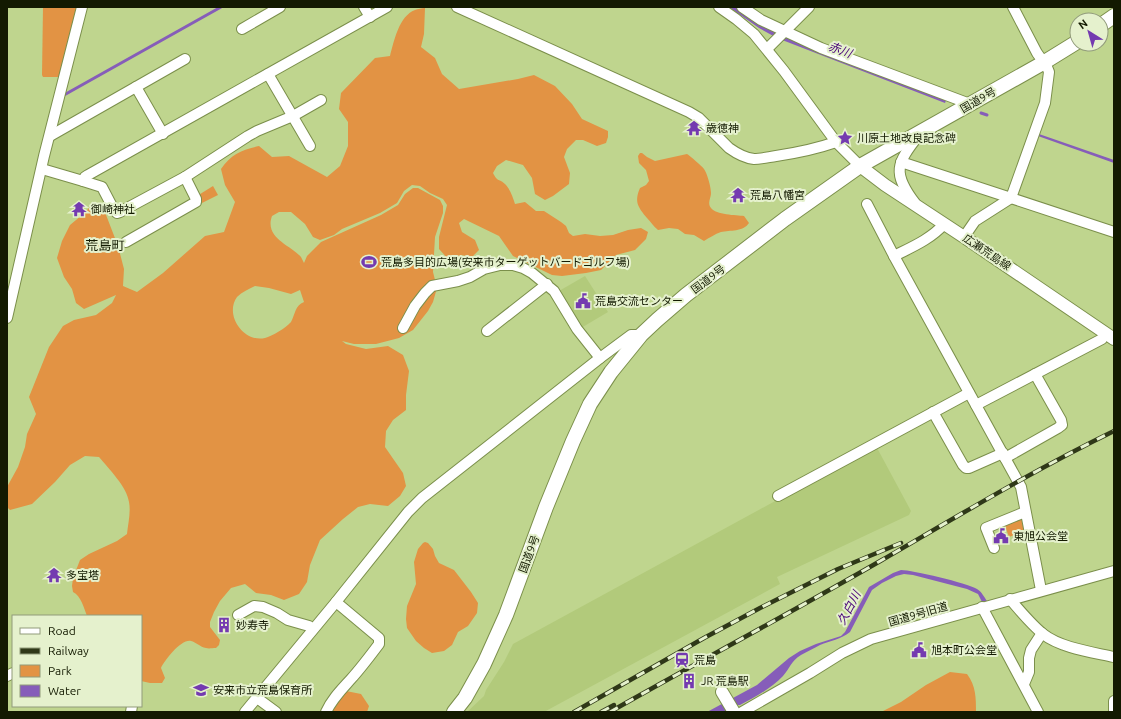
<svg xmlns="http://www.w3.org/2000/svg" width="1121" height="719" font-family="Ubuntu,'Noto Sans JP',sans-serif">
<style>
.built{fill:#b2ca7b}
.green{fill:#e29344;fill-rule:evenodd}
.water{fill:#865db9}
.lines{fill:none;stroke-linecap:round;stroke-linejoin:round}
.stream{stroke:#865db9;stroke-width:3}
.minor-casing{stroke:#7b8f4b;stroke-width:12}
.major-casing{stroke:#7b8f4b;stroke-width:14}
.highway-casing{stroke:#7b8f4b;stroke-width:16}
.minor{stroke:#fff;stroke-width:10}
.major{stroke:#fff;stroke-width:12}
.highway{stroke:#fff;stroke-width:14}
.rail-casing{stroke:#2f3818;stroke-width:4.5}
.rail{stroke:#e5f1cd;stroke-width:3;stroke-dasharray:9;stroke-linecap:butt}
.labels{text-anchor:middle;stroke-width:4;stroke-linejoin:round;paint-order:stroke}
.street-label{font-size:11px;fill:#131a01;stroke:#e5f1cd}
.poi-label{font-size:11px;fill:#131a01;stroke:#e5f1cd;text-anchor:start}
.water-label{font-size:12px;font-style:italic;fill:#470079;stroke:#e5f1cd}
.quarter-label{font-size:13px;fill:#131a01;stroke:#e5f1cd}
</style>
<rect width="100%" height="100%" fill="#bfd58e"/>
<g class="built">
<polygon points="585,276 608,312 581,328 559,291"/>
<polygon points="876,446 911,511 909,515 777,577 780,584 544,712 467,712 484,696 486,690 504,662 513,644"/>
</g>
<g class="green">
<polygon points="43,7 77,7 59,77 43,77 42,75"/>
<path d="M425,8L424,34L421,47L435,58L442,74L459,89L518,79L534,75L555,86L572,104L582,119L608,131V137L606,143L597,146L583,140H576L567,149L564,157L570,173L569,184L553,196L545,200L535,194L532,178L523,165L506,160L497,166L493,173C498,183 499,178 505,184C510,189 513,197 515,204L525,202L536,211H544L561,222L566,226L569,233L573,236L585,234L600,236L613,235L628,230L641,228L648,232L646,239L635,250L616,255L601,270L586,273L562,276L552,275L513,256L499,236L464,219L459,223L462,232L475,240L479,250L472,257L461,255L449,260L439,249V237L447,205L443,199L430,193L420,186L412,185L404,191L397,203L380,213L342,229L334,235L320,240L313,237L305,224L291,212H279L272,216C264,238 291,245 301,257C302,259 303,261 304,263L307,256L321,242L381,215L398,205L405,194L413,188H418L440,200L443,206V213L435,237L433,272L437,288L433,302L428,311L413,330L399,338L376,344H354L342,341L346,344L366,349L388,346L403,355L409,371L406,395V410L393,420L386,431L385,447L403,473L406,486L400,496L388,506L370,504L358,507L343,519L320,540L310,565L307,582L299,594L284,600L271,595L256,593L245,584L231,588L220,601L214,612L210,622V627L220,640L219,645L216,648C212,648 209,649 206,648C200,647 196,642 191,641C181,639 165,660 161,668L165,678L162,683H150L141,681V616H87C84,608 81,596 73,592L72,586L73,578L80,560L89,554L117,541L127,534C128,524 131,512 129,502C127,487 109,469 99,457L85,456L70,465L55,482L32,504L10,510L7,507V487L18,467L25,447L27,434L36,414L29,397L49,347L63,326L74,320L96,315L112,303L116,295L84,309L76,303L72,289L64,277L57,258L62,241L70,225L82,215L92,205L103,207L118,246L124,269L123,286L137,292L163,273L205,236L224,232L235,202L225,185L221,169C231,154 242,150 259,146L272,157L289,156L327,177L340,166L348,146V122L339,109L341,93L375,58L390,56C394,41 399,16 415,10C418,9 422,8 425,8ZM255,286L269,288L291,294L300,290L304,302C295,305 295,315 291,322C286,328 272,336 265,338C244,343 224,315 237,297C242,292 249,289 255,286Z"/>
<path d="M640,153H642L647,157L655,161L687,154C690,156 702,166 704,169C707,173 711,187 711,193C711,198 707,203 711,208C716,215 736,215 744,216L749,223C743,232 730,230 721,232C715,234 709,238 704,241L694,235L685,234L678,229L669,228L658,230C653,226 651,222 647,218C638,207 634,202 640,188L646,185L649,181L646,170L639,163L638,156Z"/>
<polygon points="213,186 218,195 202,203 197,196"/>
<polygon points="1021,516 1024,531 1009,537 1004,523"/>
<polygon points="425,542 428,543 433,549 435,556 439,563 454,570 471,592 478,603 477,613 468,626 458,632 452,645 444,651 432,653 424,648 416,641 407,628 406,619 407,606 416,584 414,562 418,549 423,543"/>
<path d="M950,672L967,674C976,686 976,698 976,712H881L901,702L926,685Z"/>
<polygon points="346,691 361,694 369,706 367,712 331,712 335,703"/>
</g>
<g class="water">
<polygon points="729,7 737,7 761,24 947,98 945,103 777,38 759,28"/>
<polygon points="1039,134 1114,160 1114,163 1038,136"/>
<path d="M901,570C912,570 967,583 977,589C982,592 984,597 987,601L982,602L978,594L967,589L913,575L904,574L896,576L882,583L872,590L850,632C841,639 830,641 820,645C814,648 807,652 801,655C791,661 790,668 783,676C772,688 755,697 740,705H737L728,712H707L757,685L789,658L800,651L816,644L841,636L845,632L869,587L893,573Z"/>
</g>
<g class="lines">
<g class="stream">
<polyline points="64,95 221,7"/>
<polyline points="981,113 987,115"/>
</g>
<g class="minor-casing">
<g id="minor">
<polyline points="364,7 370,17"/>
<path d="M457,7L689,112L699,118L729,148C736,153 744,158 754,159C761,159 769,157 776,156C796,153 816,149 836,142"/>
<polyline points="719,7 736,19 754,34 784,71 836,142 860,166"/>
<polyline points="742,7 761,20 821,48 970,104"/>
<polyline points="1013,7 1037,53 1047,67 1049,72 1045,103 1011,198 1114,232"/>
<polyline points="242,29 280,7"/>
<polyline points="767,49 809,7"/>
<polyline points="268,74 310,146"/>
<polyline points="136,87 163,134"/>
<polyline points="50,136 185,59"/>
<polyline points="901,162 1011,198"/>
<polyline points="42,169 83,181 85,177 88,175 387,7"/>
<polyline points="83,181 102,187 114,210 117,213 120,212 185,177 248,136 257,131 293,116 321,100"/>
<path d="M915,203C892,173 896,164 919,135"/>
<polyline points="867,204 894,256"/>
<path d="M944,224C931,239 912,247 894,256L1021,487L1041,590"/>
<polyline points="964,237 975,221 1011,198"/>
<polyline points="126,242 196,202 196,199 185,177"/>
<polyline points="7,318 44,156 82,7"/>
<polyline points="403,328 415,306 425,293 432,286 458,281 470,277 484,269 500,265 513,265 523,268 532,273 554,291 577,329 600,358"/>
<polyline points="487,331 547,284"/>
<polyline points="976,405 1102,339"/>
<polyline points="933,412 963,465 966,468 969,468 1003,453"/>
<polyline points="1005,458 1058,428 1062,425 1061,420 1035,374"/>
<polyline points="778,496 969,393"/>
<polyline points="994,548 986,528 1025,512"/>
<path d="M1010,599C1020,611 1031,624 1043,634C1061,648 1092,652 1114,657"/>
<polyline points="982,607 1038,712"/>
<polyline points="238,615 254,606 263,607 277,613 288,620 309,626 313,629"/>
<polyline points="7,676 13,673"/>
<polyline points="1024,684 1029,672 1029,658 1031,650 1042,633"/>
<polyline points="257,698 276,712"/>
<polyline points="131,712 132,706"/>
<polyline points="245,712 336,602 408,512 422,498 600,358 631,335 641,335"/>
<path d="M326,712C332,699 341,690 351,679C361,668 370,656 379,644V638L336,602"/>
<polyline points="742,712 810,673 842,653 871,639 1114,571"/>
<polyline points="1114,712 1114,701"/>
</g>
</g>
<g class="major-casing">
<g id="major">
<polyline points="860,166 885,185 964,237 1114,339"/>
<polyline points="722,692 734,712"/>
</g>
</g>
<g class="highway-casing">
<g id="highway">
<polyline points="1101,25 1114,16"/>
<polyline points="454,712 465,698 484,664 506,615 546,507 573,441 590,404 611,372 641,335 657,320 686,295 785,219 860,166 1043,63 1077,42"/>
</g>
</g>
<use href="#minor" class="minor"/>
<use href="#major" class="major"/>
<use href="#highway" class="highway"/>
<g class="rail-casing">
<g id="rail">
<polyline points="574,712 704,638 760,608 838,569 901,543"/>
<polyline points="601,712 614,705"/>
<path d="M610,712C700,661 792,612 882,560C958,516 1034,470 1114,431"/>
</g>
</g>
<use href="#rail" class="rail"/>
</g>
<defs>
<g id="temple-bare" transform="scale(1.2)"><path d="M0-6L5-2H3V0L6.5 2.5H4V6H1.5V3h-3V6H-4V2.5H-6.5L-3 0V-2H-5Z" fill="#743ab0" stroke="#e5f1cd" stroke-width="2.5" paint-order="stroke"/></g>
<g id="sight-bare" transform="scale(1.2)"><path d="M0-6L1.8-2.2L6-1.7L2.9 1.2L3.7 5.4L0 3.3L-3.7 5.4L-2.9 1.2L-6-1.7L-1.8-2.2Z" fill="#743ab0" stroke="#e5f1cd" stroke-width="2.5" paint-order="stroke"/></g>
<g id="stadium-bare" transform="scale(1.2)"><path d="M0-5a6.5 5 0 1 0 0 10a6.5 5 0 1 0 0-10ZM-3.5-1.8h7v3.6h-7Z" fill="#743ab0" stroke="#e5f1cd" stroke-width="2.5" paint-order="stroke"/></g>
<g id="civic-bare" transform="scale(1.2)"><path d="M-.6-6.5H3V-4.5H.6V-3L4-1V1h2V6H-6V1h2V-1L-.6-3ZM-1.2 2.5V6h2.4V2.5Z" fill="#743ab0" stroke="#e5f1cd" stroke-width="2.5" paint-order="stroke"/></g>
<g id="building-bare" transform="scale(1.2)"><path d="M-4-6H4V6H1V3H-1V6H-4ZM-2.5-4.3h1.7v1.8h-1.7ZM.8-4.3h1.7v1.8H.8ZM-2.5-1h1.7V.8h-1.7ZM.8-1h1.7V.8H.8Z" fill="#743ab0" stroke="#e5f1cd" stroke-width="2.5" paint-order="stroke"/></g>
<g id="station-bare" transform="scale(1.2)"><path d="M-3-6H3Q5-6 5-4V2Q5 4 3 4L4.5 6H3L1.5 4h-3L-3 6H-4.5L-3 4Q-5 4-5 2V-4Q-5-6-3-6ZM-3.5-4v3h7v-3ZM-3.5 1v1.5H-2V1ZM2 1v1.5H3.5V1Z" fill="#743ab0" stroke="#e5f1cd" stroke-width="2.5" paint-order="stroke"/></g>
<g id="school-bare" transform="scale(1.2)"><path d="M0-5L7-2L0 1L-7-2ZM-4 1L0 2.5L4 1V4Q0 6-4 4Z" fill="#743ab0" stroke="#e5f1cd" stroke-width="2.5" paint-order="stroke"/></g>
</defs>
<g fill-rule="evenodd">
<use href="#temple-bare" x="694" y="128"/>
<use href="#sight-bare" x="845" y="138"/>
<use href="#temple-bare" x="738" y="195"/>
<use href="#temple-bare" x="79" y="209"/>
<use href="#stadium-bare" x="369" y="262"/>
<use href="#civic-bare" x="583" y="301"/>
<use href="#civic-bare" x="1001" y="536"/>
<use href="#temple-bare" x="54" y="575"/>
<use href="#building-bare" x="224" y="625"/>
<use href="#civic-bare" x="919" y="650"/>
<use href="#station-bare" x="682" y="660"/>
<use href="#building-bare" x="689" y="681"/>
<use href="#school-bare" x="201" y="690"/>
</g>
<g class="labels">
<g class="street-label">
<text transform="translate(978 100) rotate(-30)" y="4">国道9号</text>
<text transform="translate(987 252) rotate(34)" y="4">広瀬荒島線</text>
<text transform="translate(708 279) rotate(-37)" y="4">国道9号</text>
<text transform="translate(529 554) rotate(-70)" y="4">国道9号</text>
<text transform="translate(918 614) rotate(-16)" y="4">国道9号旧道</text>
</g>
<g class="poi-label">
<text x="706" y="132">歳徳神</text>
<text x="857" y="142">川原土地改良記念碑</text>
<text x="750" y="199">荒島八幡宮</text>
<text x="91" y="213">御崎神社</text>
<text x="381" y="266">荒島多目的広場(安来市ターゲットバードゴルフ場)</text>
<text x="595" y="305">荒島交流センター</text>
<text x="1013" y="540">東旭公会堂</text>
<text x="66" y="579">多宝塔</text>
<text x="236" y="629">妙寿寺</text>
<text x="931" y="654">旭本町公会堂</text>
<text x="694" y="664">荒島</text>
<text x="701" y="685">JR 荒島駅</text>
<text x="213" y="694">安来市立荒島保育所</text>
</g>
<g class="water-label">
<text transform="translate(840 50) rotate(21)" y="4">赤川</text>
<text transform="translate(849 608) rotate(-62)" y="4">久白川</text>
</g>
<g class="quarter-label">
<text x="105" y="250">荒島町</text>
</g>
</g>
<rect width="1121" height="719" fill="none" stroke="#131a01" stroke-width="16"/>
<rect x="12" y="615" width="130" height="92" fill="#e5f1cd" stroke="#919b7b"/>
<rect x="20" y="628" width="20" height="6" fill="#ffffff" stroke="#919b7b"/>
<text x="48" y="635" font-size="12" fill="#131a01">Road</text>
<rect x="20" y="648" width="20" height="6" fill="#2f3818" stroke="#919b7b"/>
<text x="48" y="655" font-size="12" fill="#131a01">Railway</text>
<rect x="20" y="665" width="20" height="12" fill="#e29344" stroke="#919b7b"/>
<text x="48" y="675" font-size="12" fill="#131a01">Park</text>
<rect x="20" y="685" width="20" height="12" fill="#865db9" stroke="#919b7b"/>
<text x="48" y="695" font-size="12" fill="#131a01">Water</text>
<g transform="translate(1089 32) rotate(323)"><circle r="19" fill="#e5f1cd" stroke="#919b7b"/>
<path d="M0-3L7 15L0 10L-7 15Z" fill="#743ab0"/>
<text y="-6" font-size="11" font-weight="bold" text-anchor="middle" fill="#131a01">N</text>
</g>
</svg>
